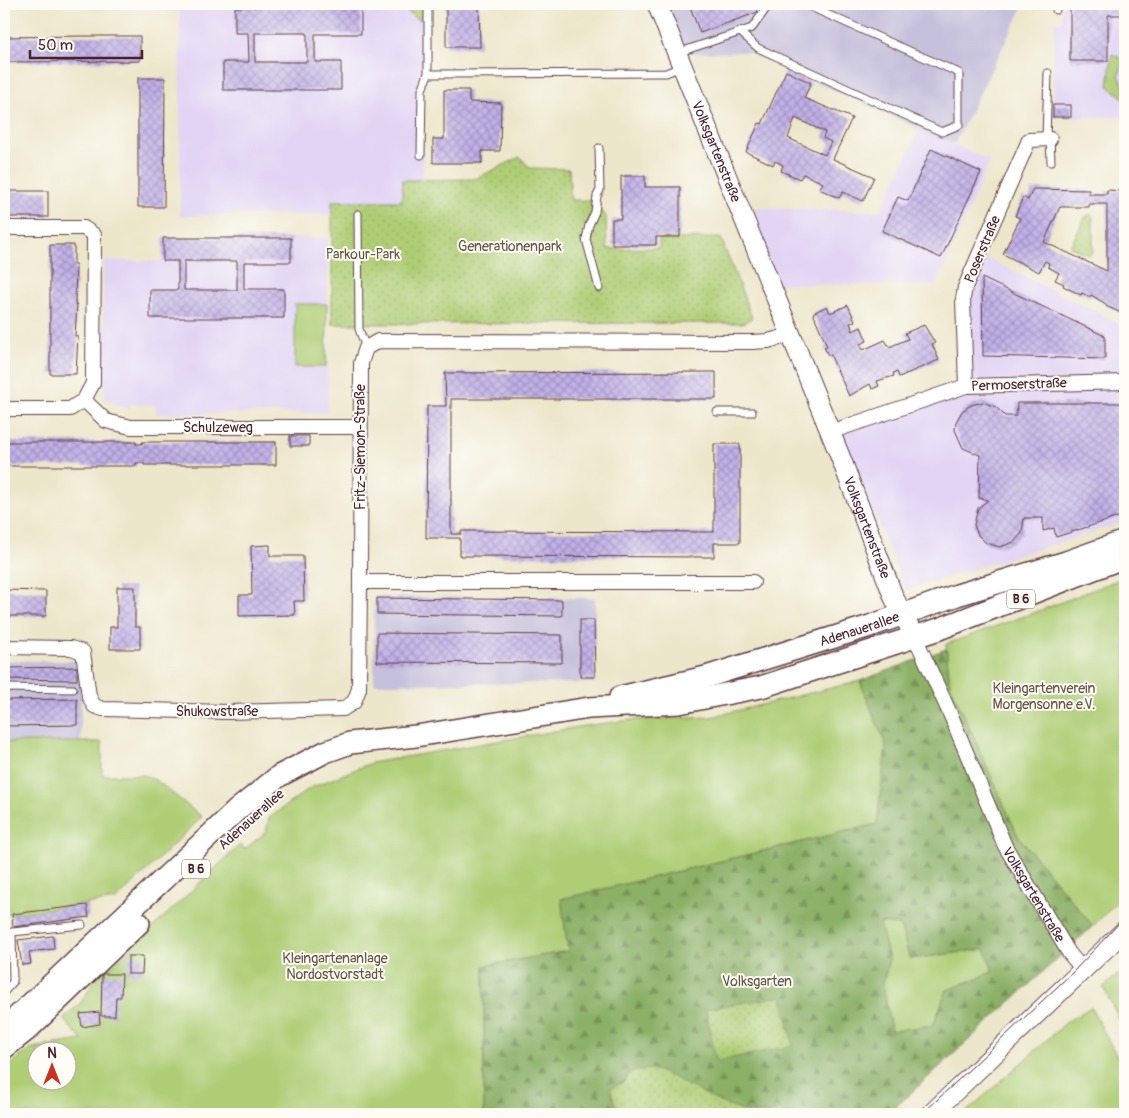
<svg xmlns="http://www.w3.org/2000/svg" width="1129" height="1118" font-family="Pangolin,sans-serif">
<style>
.built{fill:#e1d4f4}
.industrial{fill:#c5c0db}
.green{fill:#afcd74;stroke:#7c7650;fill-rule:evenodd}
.forest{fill:url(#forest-firs);stroke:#6a6848;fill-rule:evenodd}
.park{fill:url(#park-dots);stroke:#7c7650}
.building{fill:url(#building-cross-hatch);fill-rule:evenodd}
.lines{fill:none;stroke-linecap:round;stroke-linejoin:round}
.service-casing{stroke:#623d43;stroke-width:9}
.minor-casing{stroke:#623d43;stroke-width:16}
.secondary-casing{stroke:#623d43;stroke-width:21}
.primary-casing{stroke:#623d43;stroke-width:24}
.service{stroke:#fff;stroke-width:7}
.minor{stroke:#fff;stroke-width:14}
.secondary{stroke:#fff;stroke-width:19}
.primary{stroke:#fff;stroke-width:21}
.tram{stroke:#4a1f2b;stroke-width:1}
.labels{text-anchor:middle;stroke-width:4;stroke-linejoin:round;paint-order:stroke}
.shield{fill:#fdfcf7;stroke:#806168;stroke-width:1}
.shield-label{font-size:12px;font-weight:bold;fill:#4a1f2b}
.street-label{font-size:14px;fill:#4a1f2b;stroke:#fdfcf7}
.park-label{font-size:14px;fill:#685341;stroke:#fdfcf7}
</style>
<defs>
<pattern id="forest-firs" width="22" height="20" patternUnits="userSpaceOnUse" patternTransform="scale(1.25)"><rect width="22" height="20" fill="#8bb066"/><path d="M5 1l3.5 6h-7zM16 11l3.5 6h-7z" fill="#748f54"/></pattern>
<pattern id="park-dots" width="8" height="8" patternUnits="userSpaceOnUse" patternTransform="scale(1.25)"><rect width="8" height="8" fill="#afcd74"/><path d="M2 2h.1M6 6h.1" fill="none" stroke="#98b065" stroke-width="1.8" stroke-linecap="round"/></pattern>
<pattern id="building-cross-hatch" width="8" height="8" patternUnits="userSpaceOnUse" patternTransform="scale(1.25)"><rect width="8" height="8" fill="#c0b1e8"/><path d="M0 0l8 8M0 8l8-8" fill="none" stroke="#9e8fbc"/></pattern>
</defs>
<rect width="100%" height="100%" fill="#fdfcf7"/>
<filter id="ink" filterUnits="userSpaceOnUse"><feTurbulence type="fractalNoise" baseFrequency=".02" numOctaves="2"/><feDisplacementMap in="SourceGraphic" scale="10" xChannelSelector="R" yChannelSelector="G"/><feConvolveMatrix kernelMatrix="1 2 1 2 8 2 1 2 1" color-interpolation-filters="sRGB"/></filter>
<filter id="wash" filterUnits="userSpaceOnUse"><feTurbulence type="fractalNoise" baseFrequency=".0096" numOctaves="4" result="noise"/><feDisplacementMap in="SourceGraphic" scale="20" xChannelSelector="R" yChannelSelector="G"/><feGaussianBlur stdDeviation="1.12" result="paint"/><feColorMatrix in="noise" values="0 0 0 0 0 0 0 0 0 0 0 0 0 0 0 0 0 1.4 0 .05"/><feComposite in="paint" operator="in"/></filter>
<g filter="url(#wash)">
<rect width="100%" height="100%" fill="#ece6ca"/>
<g class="built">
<polygon points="180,4 411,5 428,26 428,74 422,90 423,180 414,213 180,216"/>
<polygon points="1062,4 1125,4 1125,117 1053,117 1054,22 1062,22"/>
<polygon points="920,129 990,161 936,285 778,284 749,208 881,211"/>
<polygon points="163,238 327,238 328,413 157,414 156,405 131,404 129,410 104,398 103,261 162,261"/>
<polygon points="983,256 1125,326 1125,522 906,590 837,426 970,381 968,293"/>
</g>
<g class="industrial">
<polygon points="665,4 1021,4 1021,11 954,144 748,52 687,53"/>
<polygon points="374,597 595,598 595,683 374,684"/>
<rect x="4" y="661" width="77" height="81"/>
</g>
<g class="green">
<polygon points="1112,54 1125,60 1125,65 1121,68 1119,76 1125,87 1125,99 1108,86"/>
<polygon points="295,304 327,304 326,367 295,367"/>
<polygon points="1125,577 1125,894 1093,926 1018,836 950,685 946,644 1039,611"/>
<path d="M860,681L886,745L877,824L562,899L569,951L484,966V1114H4V1069L32,1048L82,1040L63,1019C70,1012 80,1005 85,996C94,983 95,969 113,965L240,845L245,849L266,832L269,818L310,788L371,763L584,726L630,720L711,717ZM38,1050H68V1080H38Z"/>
<polygon points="4,742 102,742 102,775 144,775 157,781 202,817 116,900 4,915"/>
<polygon points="879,923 900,925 910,959 986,949 993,972 947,990 933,1025 891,1031 883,984 889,959"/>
<polygon points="1125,969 1125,1031 1103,987"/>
<polygon points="1091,1007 1125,1072 1125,1114 964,1114 1068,1021"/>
</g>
<path class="forest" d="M946,649L950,685L1018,836L1093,926L888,1114H758L740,1111L709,1098L625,1081L610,1089L619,1114H484V966L568,951L561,899L877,824L886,745L860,681ZM880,923L900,925L910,959L985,949L993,972L947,990L933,1025L891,1031L883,984L889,959Z"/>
<g class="park">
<polygon points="397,4 424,4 424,14 419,20"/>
<polygon points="520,157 530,168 569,169 571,200 592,200 606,216 607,249 659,248 659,239 721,238 752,318 743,323 332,324 332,201 402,201 402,180 475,179"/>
<polygon points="1091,214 1093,217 1093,252 1089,255 1070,247 1085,217"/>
<polygon points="782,996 793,1046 716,1061 706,1009"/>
<path d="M652,1069C689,1081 718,1108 758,1114H619L610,1089L625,1081L631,1071Z"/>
</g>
<g id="blocks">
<g class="building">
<polygon points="446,4 479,4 480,47 446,47"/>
<polygon points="689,4 755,4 758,12 700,33"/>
<polygon points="1070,4 1125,4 1125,15 1108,15 1108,61 1070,61"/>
<path d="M235,7H361V34H315V62H341V90H223V62H249L248,33H235ZM255,33H307V62H255Z"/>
<polygon points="84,36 140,36 140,61 4,62 4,37"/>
<path d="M786,71L811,83L804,98L852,118L833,159L874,177L863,201L843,192L839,198L819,189L823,183L803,174L800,179L781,171L783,165L775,161L773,165L746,152L759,123L762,124ZM795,118L825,132L823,138L831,142L825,155L788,138Z"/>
<polygon points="138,78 165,78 164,207 138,207"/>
<polygon points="444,90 469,90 469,102 501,103 500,151 482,151 482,163 433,163 433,139 444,139"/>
<rect x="1053" y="105" width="18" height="12"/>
<polygon points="931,149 981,172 941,258 882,231 898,197 908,201"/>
<polygon points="621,176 645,176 645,187 680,187 680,237 656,237 656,245 612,245 612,219 621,219"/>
<path d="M1033,189L1089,190V194H1107V190L1125,191V313L1123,314L1106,306V304L1091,295L1090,297L1082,293L1081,295L1063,286L1064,284L1055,280L1059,273L1048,267L1049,263L1045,261L1039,272L1003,254L1020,218L1015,216L1023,197L1028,200ZM1089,204H1107V271L1044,242L1060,207H1089Z"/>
<rect x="4" y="191" width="44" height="26"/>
<path d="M163,238H291V262H244V289H284V318H150V290H178V261H163ZM184,261H237V290H184Z"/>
<polygon points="50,245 74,245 74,264 76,264 75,304 77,304 75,336 78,336 76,374 50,374"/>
<polygon points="982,278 1105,336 1105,359 983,356"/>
<polygon points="848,305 855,321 850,323 853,331 861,327 867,341 860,344 863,350 885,340 889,347 908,339 905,333 924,325 935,343 932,344 939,360 899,377 897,372 893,373 894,376 877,381 879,386 872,389 870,384 849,396 830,354 828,355 824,347 827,346 813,313 827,306 830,313"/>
<polygon points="716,372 716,399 451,399 451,534 461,534 461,531 714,532 714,444 740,444 740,543 714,543 714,557 460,556 460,538 426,538 427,406 446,406 445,373"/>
<polygon points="983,402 996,407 1005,416 1016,416 1017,403 1125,403 1125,515 1056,537 1054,528 1043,531 1043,518 1024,518 1022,533 1014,542 1000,547 986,543 978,535 974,525 978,508 988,500 979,498 980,455 963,448 955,430 956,422 962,411 971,405"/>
<rect x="290" y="436" width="19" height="10"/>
<polygon points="5,442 136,442 136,444 142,444 142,442 276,442 276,465 144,465 144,463 136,463 136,466 5,466"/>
<polygon points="270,545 270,556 303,556 304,601 294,601 295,615 239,616 239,595 252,595 251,546"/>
<polygon points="117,587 135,587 135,627 140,627 140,649 110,649 110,627 117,627"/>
<polygon points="4,590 46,591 46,616 4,616"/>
<polygon points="377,598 562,600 562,616 377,614"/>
<polygon points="580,620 594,620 595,677 580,677"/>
<polygon points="377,633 562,635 562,663 377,662"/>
<polygon points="77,667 77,680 4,679 4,668"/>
<polygon points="77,699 77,725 4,726 4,700"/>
<polygon points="87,905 89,917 13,927 12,914"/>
<polygon points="53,936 54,949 29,952 31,964 22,965 18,940"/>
<polygon points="128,956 143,956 142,974 128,974"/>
<polygon points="102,974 122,974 121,997 116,997 115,1016 101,1016"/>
<polygon points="99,1012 100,1024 82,1027 80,1014"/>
</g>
</g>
</g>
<g filter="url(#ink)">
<use href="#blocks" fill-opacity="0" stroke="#623d43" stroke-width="1"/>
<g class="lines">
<g class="service-casing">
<g id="service">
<polyline points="1056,4 1056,10"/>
<polyline points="740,32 758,48 942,132 959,125 959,73 804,4"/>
<polyline points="677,53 752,28 768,6 773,4"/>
<polyline points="428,74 666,73 681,67"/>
<polyline points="1046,139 1048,73"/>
<polyline points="1050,139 1051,162"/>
<polyline points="421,155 422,90 428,74 428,4"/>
<polyline points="358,214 359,329 366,348"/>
<polyline points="599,288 586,239 589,225 595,212 597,196 600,190 599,148"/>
<polyline points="717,412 752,412"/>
<polyline points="4,688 73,689"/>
<polyline points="4,992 13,982 12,932 82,925"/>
</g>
</g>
<g class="minor-casing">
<g id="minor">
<polyline points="4,228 84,228 94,235 93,383 84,400 70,409 4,409"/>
<polyline points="966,386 963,299 965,287 1029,140 1050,139"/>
<polyline points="84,400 106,421 131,427 360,427"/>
<polyline points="830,432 966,386 1125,382"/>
<polyline points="753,582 360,582 361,363 366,348 378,341 752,342 768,341 791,335"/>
<path id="s1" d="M915,637L952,718L1005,846L1069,953L1084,971"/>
<polyline points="4,647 71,648 83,652 89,696 94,706 103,709 228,712 343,709 354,702 359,689 360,582"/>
</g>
</g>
<g class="secondary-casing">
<g id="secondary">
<path id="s2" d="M657,4L842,461L894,598L915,637"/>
<polyline points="931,1114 1125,930"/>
</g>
</g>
<g class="primary-casing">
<g id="primary">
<path id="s3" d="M620,697L706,677L754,662L870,626L957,595L1066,562L1125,541"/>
<polyline points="4,1029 238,809 279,776 325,752 350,743 416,736 589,708 679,703 761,687 939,629 1125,557"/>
<polyline points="4,1048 27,1030 139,923"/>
</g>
</g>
<use href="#service" class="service"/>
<use href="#minor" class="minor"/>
<use href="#secondary" class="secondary"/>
<use href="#primary" class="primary"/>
<polyline class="tram" points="922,1114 1074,971 1125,917"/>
</g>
</g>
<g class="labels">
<g class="shield">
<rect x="1007" y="589.5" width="28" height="19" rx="4"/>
<rect x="182" y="859.5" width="28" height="19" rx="4"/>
</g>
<g class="shield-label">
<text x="1021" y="603">B 6</text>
<text x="196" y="873">B 6</text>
</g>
<g class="street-label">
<text dy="5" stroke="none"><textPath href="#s2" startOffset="159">Volksgartenstraße</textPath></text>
<text transform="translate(982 249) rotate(-67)" y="5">Poserstraße</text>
<text transform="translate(1019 384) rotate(-2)" y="5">Permoserstraße</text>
<text x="218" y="432">Schulzeweg</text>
<text transform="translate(360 447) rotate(-90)" y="5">Fritz-Siemon-Straße</text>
<text dy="5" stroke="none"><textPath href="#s2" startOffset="564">Volksgartenstraße</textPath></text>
<text dy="5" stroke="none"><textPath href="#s3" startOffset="249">Adenauerallee</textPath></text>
<text x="217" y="716">Shukowstraße</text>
<text transform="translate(251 819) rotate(-42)" y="5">Adenauerallee</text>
<text dy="5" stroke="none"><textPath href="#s1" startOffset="284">Volksgartenstraße</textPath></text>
</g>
<g class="park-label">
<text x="510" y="251">Generationenpark</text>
<text x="363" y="259">Parkour-Park</text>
<text x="1044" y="693">Kleingartenverein<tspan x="1044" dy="16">Morgensonne e.V.</tspan></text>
<text x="335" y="963">Kleingartenanlage<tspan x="335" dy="16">Nordostvorstadt</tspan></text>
<text x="757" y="986">Volksgarten</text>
</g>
</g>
<rect width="1129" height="1118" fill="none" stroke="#fdfcf7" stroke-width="20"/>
<g transform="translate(52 1066)"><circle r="24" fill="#fdfcf7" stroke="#b5a4a5"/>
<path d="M0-4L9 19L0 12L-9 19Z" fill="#c8321e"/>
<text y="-8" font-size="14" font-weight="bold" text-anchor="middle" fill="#4a1f2b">N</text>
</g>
<path d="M30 50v8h112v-8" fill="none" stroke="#4a1f2b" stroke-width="2.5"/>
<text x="38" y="50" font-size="15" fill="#4a1f2b" stroke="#fdfcf7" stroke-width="4" paint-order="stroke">50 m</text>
</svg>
